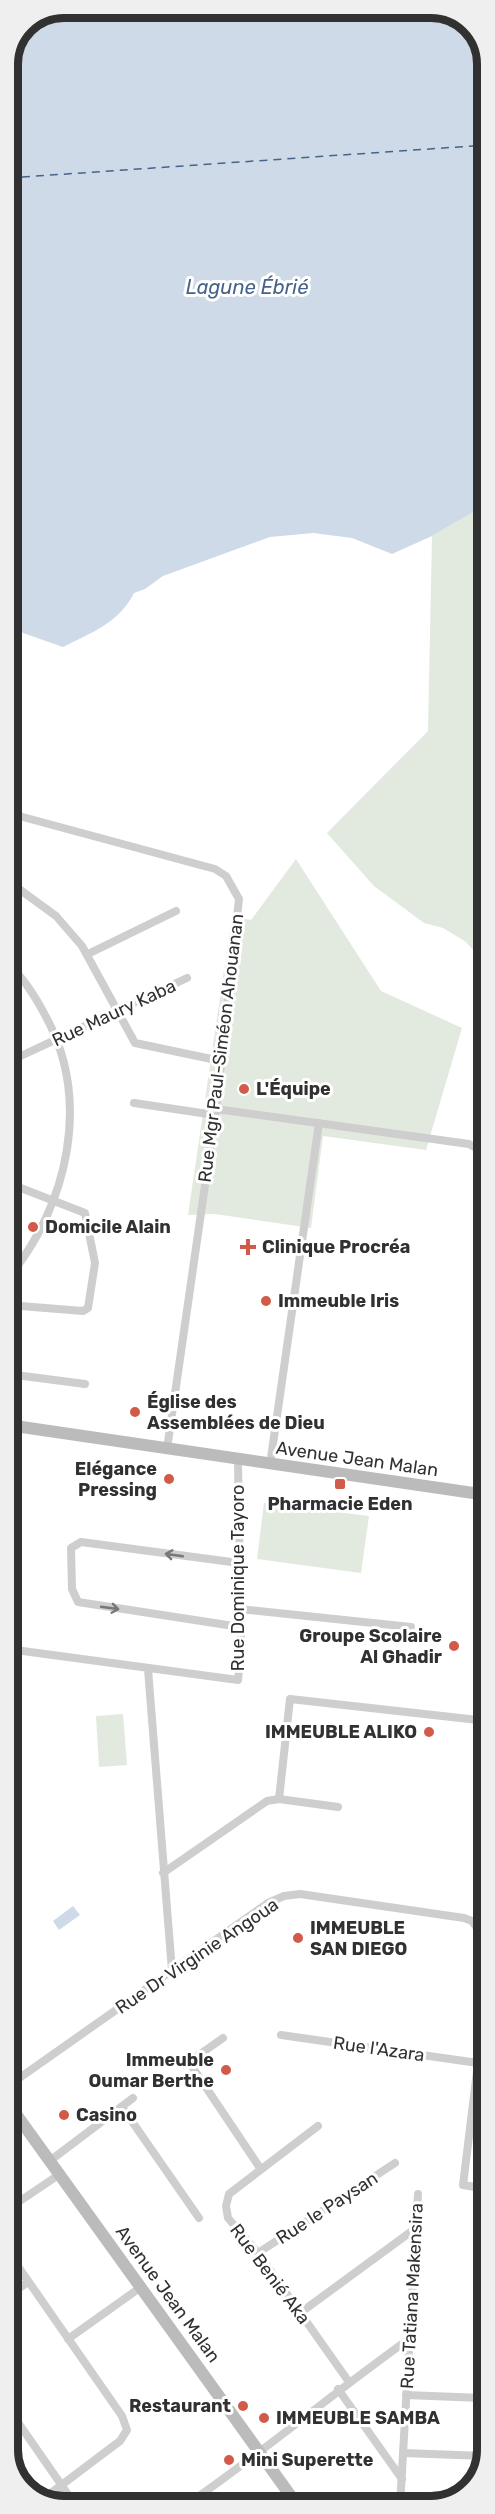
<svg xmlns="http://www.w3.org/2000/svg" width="495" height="2514" font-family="Rubik,sans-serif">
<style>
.green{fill:#e2e9de}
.water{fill:#cfdae9}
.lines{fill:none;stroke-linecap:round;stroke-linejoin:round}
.ferry{stroke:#47638a;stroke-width:1.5;stroke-dasharray:8 6;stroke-linecap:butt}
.minor{stroke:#cecece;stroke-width:8}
.secondary{stroke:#bbb;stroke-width:12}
.oneway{stroke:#787878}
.poi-dot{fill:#d25a49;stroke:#fff;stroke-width:2}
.labels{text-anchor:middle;stroke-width:6;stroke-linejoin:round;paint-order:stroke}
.street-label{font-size:18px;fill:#313131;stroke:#fff}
.poi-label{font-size:18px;font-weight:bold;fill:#313131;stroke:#fff;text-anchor:start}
.water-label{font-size:20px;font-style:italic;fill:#47638a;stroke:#fff}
.rim{fill:none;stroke:#313131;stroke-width:8}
</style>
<rect width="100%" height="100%" fill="#fff"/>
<g class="green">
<polygon points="477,510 487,513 487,946 482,960 466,942 443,928 424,923 374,886 327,833 428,731 432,536"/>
<polygon points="296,859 381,991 462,1028 426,1150 323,1136 311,1228 215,1214 188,1215 232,916 251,920"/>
<polygon points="264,1503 369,1516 361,1573 257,1559"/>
<polygon points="123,1714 127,1765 99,1767 96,1716"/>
</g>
<g class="water">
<path d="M64,8H438L471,24L487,56V513L477,510L432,536L392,554L352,538L313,533L270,537L163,576L145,589L134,593C120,622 91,633 63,647L23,633L11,617H8V64L24,24Z"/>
<polygon points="73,1906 80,1915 59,1930 53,1921"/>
</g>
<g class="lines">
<polyline class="ferry" points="8,178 487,145"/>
<g class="minor">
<polyline points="8,813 215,869 226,876 239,899 216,1109 167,1449"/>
<polyline points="8,881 56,916 82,946 135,1043 221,1061"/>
<polyline points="88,954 176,911"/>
<path d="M8,964C24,978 35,996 45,1015C92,1100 68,1206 8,1278"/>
<polyline points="8,1062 187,978"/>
<polyline points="134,1103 215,1115"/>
<polyline points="216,1109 469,1144 478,1149 487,1160"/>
<polyline points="8,1183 85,1213 95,1263 88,1308 83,1311 8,1305"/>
<polyline points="8,1374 85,1384"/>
<polyline points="270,1465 319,1123"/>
<polyline points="239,1563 81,1542 71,1548 72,1589 78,1602 240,1627"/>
<polyline points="240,1609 411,1627"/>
<polyline points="8,1649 238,1680 241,1649 238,1461"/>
<polyline points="148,1669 172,1971"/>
<polyline points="279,1799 290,1699 487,1721"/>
<polyline points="163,1873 267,1801 279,1799 338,1807"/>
<polyline points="281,2035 478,2063"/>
<polyline points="223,2038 189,2062 260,2168"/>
<polyline points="8,2086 268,1903 284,1896 300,1894 464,1918 472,1921 481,1933 486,1951 478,2063 463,2185 487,2189"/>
<polyline points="122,2107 199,2218"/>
<polyline points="318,2126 229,2194 226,2206 228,2218 258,2253 349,2382"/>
<polyline points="51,2160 133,2098"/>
<polyline points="8,2209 60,2174"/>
<polyline points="8,2252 122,2416 127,2430 120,2441 43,2499"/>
<polyline points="258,2253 395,2163"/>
<polyline points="8,2296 28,2282"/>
<polyline points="300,2313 416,2228"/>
<polyline points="68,2339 141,2287"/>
<polyline points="338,2389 402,2479"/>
<polyline points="406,2395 482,2398"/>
<polyline points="8,2408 76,2506"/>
<polyline points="403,2453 485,2456"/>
<polyline points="478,2476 484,2347"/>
<path d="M185,2506C262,2453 333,2393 409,2339"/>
<polyline points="400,2506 418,2194"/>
</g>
<g class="secondary">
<polyline points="8,1425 487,1495"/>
<polyline points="8,2103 298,2506"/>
</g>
</g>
<defs><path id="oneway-shaft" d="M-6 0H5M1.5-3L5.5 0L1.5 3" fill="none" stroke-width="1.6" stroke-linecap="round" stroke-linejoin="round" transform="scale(1.5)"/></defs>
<g class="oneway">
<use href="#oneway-shaft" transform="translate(174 1555) rotate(-172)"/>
<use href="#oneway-shaft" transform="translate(110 1608) rotate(8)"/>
</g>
<g class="poi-dot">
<circle cx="244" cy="1089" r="6"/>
<circle cx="33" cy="1227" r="6"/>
<path d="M245 1238h6v6h6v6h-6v6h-6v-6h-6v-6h6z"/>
<circle cx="266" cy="1301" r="6"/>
<circle cx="135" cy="1412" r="6"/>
<circle cx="169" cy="1479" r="6"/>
<rect x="334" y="1478" width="12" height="12" rx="3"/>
<circle cx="454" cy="1646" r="6"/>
<circle cx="429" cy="1732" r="6"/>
<circle cx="298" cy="1938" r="6"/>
<circle cx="226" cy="2070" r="6"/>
<circle cx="64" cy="2115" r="6"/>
<circle cx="243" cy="2406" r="6"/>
<circle cx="264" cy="2418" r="6"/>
<circle cx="229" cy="2460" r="6"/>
</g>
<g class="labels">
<g class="street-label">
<text transform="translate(114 1013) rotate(-25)" y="6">Rue Maury Kaba</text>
<text transform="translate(221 1048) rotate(-83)" y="6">Rue Mgr Paul-Siméon Ahouanan</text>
<text transform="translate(357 1459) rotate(8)" y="6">Avenue Jean Malan</text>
<text transform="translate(238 1578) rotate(-90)" y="6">Rue Dominique Tayoro</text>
<text transform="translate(197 1956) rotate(-34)" y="6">Rue Dr Virginie Angoua</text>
<text transform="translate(379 2049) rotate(8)" y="6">Rue l'Azara</text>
<text transform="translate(327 2208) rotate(-33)" y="6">Rue le Paysan</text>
<text transform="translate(270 2274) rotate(53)" y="6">Rue Benié Aka</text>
<text transform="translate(168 2294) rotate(54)" y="6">Avenue Jean Malan</text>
<text transform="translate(412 2296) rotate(-87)" y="6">Rue Tatiana Makensira</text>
</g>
<g class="poi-label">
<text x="256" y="1095">L'Équipe</text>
<text x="45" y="1233">Domicile Alain</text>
<text x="262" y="1253">Clinique Procréa</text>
<text x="278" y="1307">Immeuble Iris</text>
<text x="147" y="1408">Église des<tspan x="147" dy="21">Assemblées de Dieu</tspan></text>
<text x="157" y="1475" text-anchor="end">Elégance<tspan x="157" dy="21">Pressing</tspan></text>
<text x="340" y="1510" text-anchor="middle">Pharmacie Eden</text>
<text x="442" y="1642" text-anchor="end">Groupe Scolaire<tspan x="442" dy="21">Al Ghadir</tspan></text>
<text x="417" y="1738" text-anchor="end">IMMEUBLE ALIKO</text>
<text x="310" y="1934">IMMEUBLE<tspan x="310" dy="21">SAN DIEGO</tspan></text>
<text x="214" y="2066" text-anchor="end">Immeuble<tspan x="214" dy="21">Oumar Berthe</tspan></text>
<text x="76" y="2121">Casino</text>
<text x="231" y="2412" text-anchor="end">Restaurant</text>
<text x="276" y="2424">IMMEUBLE SAMBA</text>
<text x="241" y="2466">Mini Superette</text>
</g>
<g class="water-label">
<text x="247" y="294">Lagune Ébrié</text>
</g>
</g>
<path d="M0 0H495V2514H0ZM64 18H431A46 46 0 0 1 477 64V2450A46 46 0 0 1 431 2496H64A46 46 0 0 1 18 2450V64A46 46 0 0 1 64 18Z" fill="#efefef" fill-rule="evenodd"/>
<path class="rim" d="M64 18H431A46 46 0 0 1 477 64V2450A46 46 0 0 1 431 2496H64A46 46 0 0 1 18 2450V64A46 46 0 0 1 64 18Z"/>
</svg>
